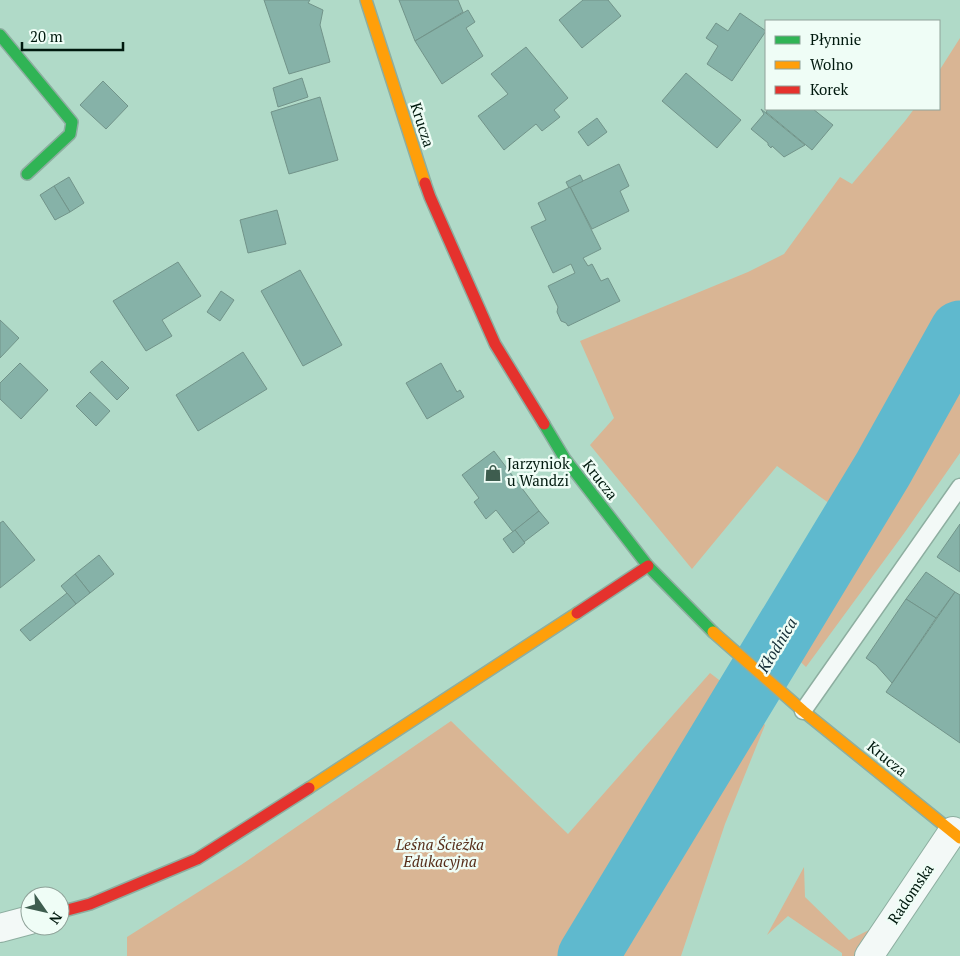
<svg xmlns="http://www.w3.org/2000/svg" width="960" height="956" font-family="'PT Serif',serif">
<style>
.green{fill:#d9b594}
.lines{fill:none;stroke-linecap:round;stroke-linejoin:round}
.river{stroke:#5fb9ce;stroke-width:61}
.building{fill:#86b2a8;stroke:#72948a}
.lane-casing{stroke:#8daea0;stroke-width:19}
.street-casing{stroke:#8daea0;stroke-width:30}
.fast-casing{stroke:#8daea0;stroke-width:14}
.slow-casing{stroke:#8daea0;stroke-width:14}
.jam-casing{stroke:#8daea0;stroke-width:14}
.lane{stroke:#f3f9f7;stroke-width:16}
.street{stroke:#f3f9f7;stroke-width:28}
.fast{stroke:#30b455;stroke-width:11}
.slow{stroke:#ff9f0a;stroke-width:11}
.jam{stroke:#e5322d;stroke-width:11}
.labels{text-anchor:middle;stroke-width:5;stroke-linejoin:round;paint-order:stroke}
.street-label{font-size:15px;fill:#00190e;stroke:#effdf6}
.poi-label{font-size:15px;fill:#00190e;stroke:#effdf6;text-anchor:start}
.park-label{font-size:15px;font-style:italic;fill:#562d19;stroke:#effdf6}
.water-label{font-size:16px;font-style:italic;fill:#162e37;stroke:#effdf6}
</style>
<rect width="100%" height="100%" fill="#b0dac8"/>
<g class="green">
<polygon points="960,38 960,300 840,511 777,466 692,569 590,445 614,418 580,341 748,272 784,254 840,177 852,184 905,121 914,109 939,109 939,71"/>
<polygon points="960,355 960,453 905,532 806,667 786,648 890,480"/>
<polygon points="710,673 740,696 765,725 725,824 681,956 127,956 127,937 241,865 451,721 568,834"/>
<polygon points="804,867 805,897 849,940 873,928 854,956 842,956 842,953 788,916 767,935"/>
</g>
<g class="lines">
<polyline class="river" points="588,956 883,469 960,331"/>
</g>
<g class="building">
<polygon points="264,0 310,0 308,3 323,10 320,25 330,62 289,74"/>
<polygon points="399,0 458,0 463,12 415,41"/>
<polygon points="583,0 608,0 621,16 582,48 559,20"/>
<polygon points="468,10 475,22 466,28 483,56 442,84 415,41"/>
<polygon points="740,13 766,31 732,81 707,64 718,46 706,38 716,23 728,31"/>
<polygon points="526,47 568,98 554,110 560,117 542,131 536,124 504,150 478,116 508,94 491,74"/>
<polygon points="686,73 741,120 717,148 662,101"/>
<polygon points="302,78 308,97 278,107 273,88"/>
<polygon points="103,81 128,106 106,129 80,105"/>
<polygon points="320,97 338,160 289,174 271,112"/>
<polygon points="761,109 805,145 784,157 772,146 771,148 768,145 768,143 751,129 764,114"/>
<polygon points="768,109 813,109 833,125 812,150 766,112"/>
<polygon points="597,118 607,132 588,146 578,132"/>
<polygon points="619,164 629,186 620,191 629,211 592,229 570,187"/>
<polygon points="580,175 583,181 569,188 566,182"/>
<polygon points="69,177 84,203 70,212 54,186"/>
<polygon points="54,186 70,212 55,220 40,195"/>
<polygon points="570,187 601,249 583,258 588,266 592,264 601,281 608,278 620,301 568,326 566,323 561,321 557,312 558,307 548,286 575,273 571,264 553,273 531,227 546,220 538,203"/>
<polygon points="277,210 286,244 248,253 240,220"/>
<polygon points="178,262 201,296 162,320 172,336 146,351 113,301"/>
<polygon points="300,270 342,345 303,366 261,291"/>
<polygon points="221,291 234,300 220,321 207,312"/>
<polygon points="0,320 19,338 0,358"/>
<polygon points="243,352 267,389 198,431 176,395"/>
<polygon points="102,361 129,388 117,400 90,372"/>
<polygon points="20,363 48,390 21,419 0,399 0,383"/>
<polygon points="441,363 457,392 460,390 464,397 427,419 406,383"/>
<polygon points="90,392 110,411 96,426 76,406"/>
<polygon points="494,451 539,511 513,532 496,510 486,519 474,502 479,498 462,475"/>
<polygon points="539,511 549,523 524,542 515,530"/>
<polygon points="3,521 35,560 0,588 0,523"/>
<polygon points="960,524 960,572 937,557"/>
<polygon points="515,530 525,543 513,553 503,539"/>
<polygon points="99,555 114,574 90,593 75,574"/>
<polygon points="926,572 955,592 936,618 906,599"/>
<polygon points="75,574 90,593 76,604 61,586"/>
<polygon points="955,592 960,595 960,743 886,692"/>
<polygon points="67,593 76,604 30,641 20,630"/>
<polygon points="906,599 936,618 892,683 876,665 866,658"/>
</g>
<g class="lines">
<g class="lane-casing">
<polyline id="lane" points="803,711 960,487"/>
</g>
<g class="street-casing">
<g id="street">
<polyline points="0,928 30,920"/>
<polyline points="869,956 953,831"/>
</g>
</g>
<g class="fast-casing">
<g id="fast">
<polyline points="0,35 72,122 70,134 27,174"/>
<polyline points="544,424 565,459 648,566 713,632"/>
</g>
</g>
<g class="slow-casing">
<g id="slow">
<polyline points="366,0 425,183"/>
<polyline points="713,632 803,711 960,838"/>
<polyline points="309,788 577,613"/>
</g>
</g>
<g class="jam-casing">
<g id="jam">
<polyline points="425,183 430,197 495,344 544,424"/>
<polyline points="577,613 648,566"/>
<polyline points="60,912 90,904 197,859 309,788"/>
</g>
</g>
<use href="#lane" class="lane"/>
<use href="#street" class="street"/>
<use href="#fast" class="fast"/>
<use href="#slow" class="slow"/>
<use href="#jam" class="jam"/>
</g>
<defs>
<g id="shop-bare" transform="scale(1.35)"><path d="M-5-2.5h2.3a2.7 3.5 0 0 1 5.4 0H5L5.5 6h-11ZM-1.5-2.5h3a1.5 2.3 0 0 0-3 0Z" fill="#3e5d4f" stroke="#effdf6" stroke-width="2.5" paint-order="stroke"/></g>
</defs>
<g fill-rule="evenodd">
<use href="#shop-bare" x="493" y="473"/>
</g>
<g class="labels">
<g class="street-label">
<text transform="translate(422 125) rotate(72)" y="5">Krucza</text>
<text transform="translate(600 480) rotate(52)" y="5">Krucza</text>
<text transform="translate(887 759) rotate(39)" y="5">Krucza</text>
<text transform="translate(911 894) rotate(-56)" y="5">Radomska</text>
</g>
<g class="poi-label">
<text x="507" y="469">Jarzyniok<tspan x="507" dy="17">u Wandzi</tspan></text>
</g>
<g class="park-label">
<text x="440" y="850">Leśna Ścieżka<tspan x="440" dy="17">Edukacyjna</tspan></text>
</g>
<g class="water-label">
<text transform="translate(777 645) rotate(-59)" y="6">Kłodnica</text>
</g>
</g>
<rect x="765" y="20" width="175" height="90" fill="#effdf6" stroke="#8fa299"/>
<rect x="775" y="36" width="25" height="8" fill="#30b455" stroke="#8fa299"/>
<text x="810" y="45" font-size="15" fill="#00190e">Płynnie</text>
<rect x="775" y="61" width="25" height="8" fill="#ff9f0a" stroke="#8fa299"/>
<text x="810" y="70" font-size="15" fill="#00190e">Wolno</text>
<rect x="775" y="86" width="25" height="8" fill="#e5322d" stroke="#8fa299"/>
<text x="810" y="95" font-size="15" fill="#00190e">Korek</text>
<g transform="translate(45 911) rotate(124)"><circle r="24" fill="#effdf6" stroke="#8fa299"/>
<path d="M0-4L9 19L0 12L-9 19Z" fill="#3e5d4f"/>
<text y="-8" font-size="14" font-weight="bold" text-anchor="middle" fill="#00190e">N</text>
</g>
<path d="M22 42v8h101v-8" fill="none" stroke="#00190e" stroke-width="2.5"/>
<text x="30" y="42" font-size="15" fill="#00190e" stroke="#effdf6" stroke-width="4" paint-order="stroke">20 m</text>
</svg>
